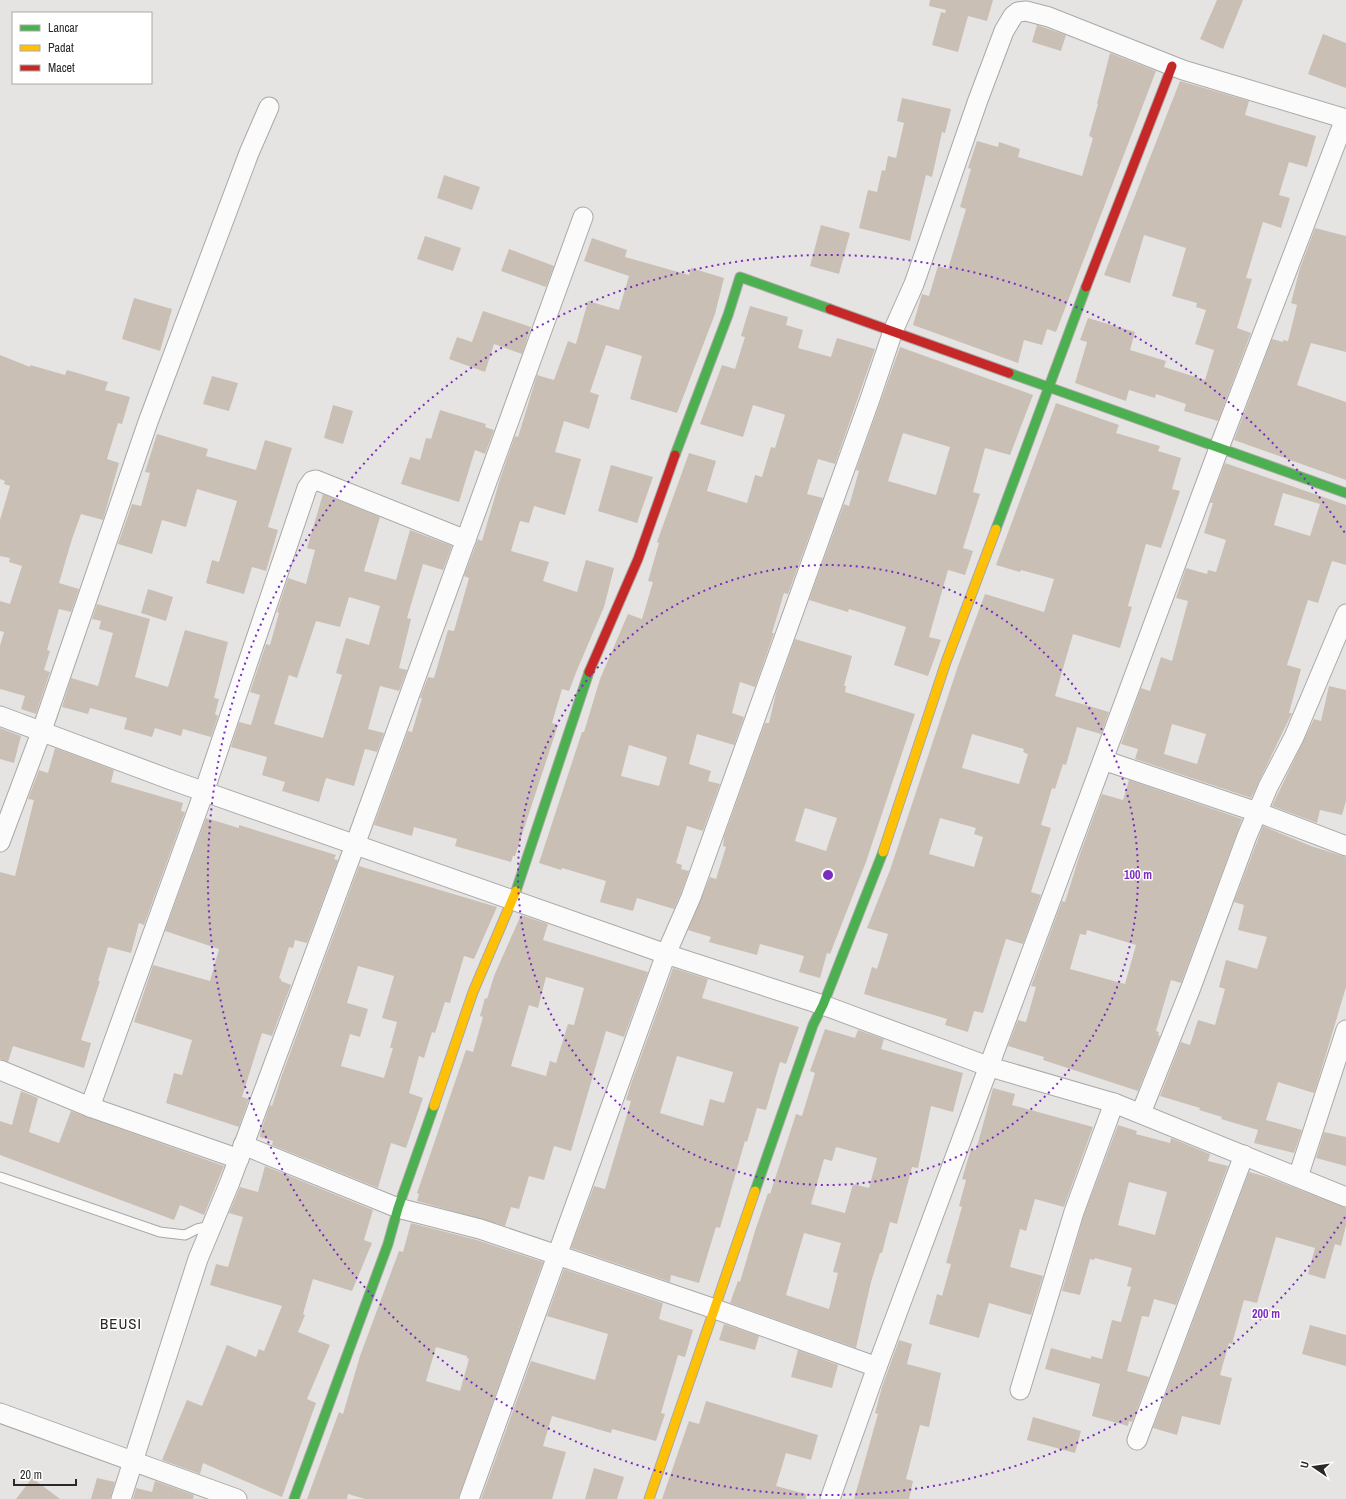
<svg xmlns="http://www.w3.org/2000/svg" width="1346" height="1499" font-family="'Archivo Narrow',sans-serif">
<style>
.building{fill:#c9bfb5;fill-rule:evenodd}
.lines{fill:none;stroke-linecap:round;stroke-linejoin:round}
.lane-casing{stroke:#aaa9a7;stroke-width:11}
.street-casing{stroke:#aaa9a7;stroke-width:21}
.fast-casing{stroke:#aaa9a7;stroke-width:11}
.slow-casing{stroke:#aaa9a7;stroke-width:11}
.jam-casing{stroke:#aaa9a7;stroke-width:11}
.lane{stroke:#fbfbfb;stroke-width:9}
.street{stroke:#fbfbfb;stroke-width:19}
.fast{stroke:#4caf50;stroke-width:9}
.slow{stroke:#ffc107;stroke-width:9}
.jam{stroke:#c62828;stroke-width:9}
.ring{fill:none;stroke:#7b2cbf;stroke-width:2;stroke-dasharray:2 4}
.labels{text-anchor:middle;stroke-width:3;stroke-linejoin:round;paint-order:stroke}
.quarter-label{font-size:15px;letter-spacing:1px;fill:#2a2927;stroke:#fff}
.centre{fill:#7b2cbf;stroke:#fff;stroke-width:2}
.ring-label{font-size:12px;text-anchor:middle;font-weight:bold;fill:#7b2cbf;stroke:#fff;stroke-width:3;stroke-linejoin:round;paint-order:stroke}
</style>
<rect width="100%" height="100%" fill="#e6e4e2"/>
<g class="building">
<polygon points="930,0 993,0 987,21 968,16 958,52 932,45 941,12 945,13 946,10 929,6"/>
<polygon points="1217,0 1243,0 1223,49 1200,39"/>
<polygon points="1037,25 1066,35 1061,51 1032,42"/>
<polygon points="1323,34 1346,43 1346,88 1308,74"/>
<polygon points="1110,53 1156,71 1056,332 1047,329 1042,345 1024,340 1018,363 913,325 922,294 929,296 938,266 948,269 966,209 960,207 971,169 968,168 977,141 998,147 999,142 1020,149 1018,157 1082,176 1093,138 1089,136 1098,104 1097,104"/>
<polygon points="1180,81 1249,101 1245,115 1316,136 1307,167 1289,162 1279,195 1290,198 1281,228 1263,222 1246,278 1252,279 1237,328 1251,333 1218,421 1184,411 1186,404 1156,394 1155,398 1129,390 1126,401 1075,383 1087,342 1080,340 1088,318 1135,332 1130,350 1166,361 1164,367 1205,380 1214,350 1195,344 1206,310 1196,307 1197,303 1172,296 1186,248 1144,235 1130,283 1104,275"/>
<polygon points="902,98 951,109 945,133 942,132 932,177 926,175 910,241 859,228 868,190 877,192 882,170 885,171 888,156 896,158 904,123 897,121"/>
<polygon points="444,175 480,187 472,210 437,198"/>
<polygon points="821,225 850,233 839,274 810,266"/>
<polygon points="1315,228 1346,236 1346,352 1311,343 1297,385 1346,402 1346,480 1234,440 1272,339 1283,342 1283,340 1288,341 1297,305 1291,303 1300,268"/>
<polygon points="425,236 461,248 453,271 417,259"/>
<polygon points="592,238 627,250 625,257 689,275 691,268 724,278 715,314 677,413 630,399 642,356 606,345 590,392 599,395 589,429 564,421 555,452 581,459 565,515 534,506 529,523 520,521 511,551 549,562 543,581 577,592 586,560 614,568 604,607 577,670 569,691 562,689 552,723 558,725 515,856 513,856 511,862 455,846 457,839 414,827 412,836 374,825 408,731 412,732 422,698 420,698 428,677 434,678 448,630 454,631 469,578 464,576 478,539 482,541 500,479 515,436 518,437 537,375 554,380 568,341 576,344 588,301 619,310 629,276 584,261"/>
<polygon points="509,249 554,266 546,287 501,271"/>
<polygon points="134,298 172,309 160,351 122,339"/>
<path d="M750,306L788,317L786,325L803,330L798,348L831,357L837,338L875,349L835,464L818,459L807,494L823,498L788,594L784,593L772,633H774L755,687L740,682L732,713L744,717L734,745L697,734L689,764L711,771L708,781L720,784L703,831L687,826L676,863L682,865L681,869L689,871L681,893L674,909L637,898L633,911L600,902L606,881L562,868L561,870L539,863L582,732H584L600,679L628,614L642,619L653,582L648,581L659,543L657,542L689,453L716,461L707,491L747,503L755,475L762,477L771,447L775,448L785,415L783,414L753,405L743,437L700,424L722,365L735,369L745,337L741,336ZM629,745L667,757L659,786L621,776Z"/>
<polygon points="483,311 531,327 522,354 494,344 485,372 449,359 457,337 472,342"/>
<path d="M900,347L1033,395L1010,455L985,448L973,492L980,494L963,548L973,551L965,575L948,570L929,637L941,640L928,676L894,665L906,627L849,609L848,612L809,600L844,504L849,506L859,471L856,470ZM903,433L950,447L936,495L888,481Z"/>
<polygon points="0,355 30,367 30,365 65,375 67,370 108,382 105,390 130,397 122,424 118,423 107,459 119,463 103,520 81,514 72,539 59,583 79,589 71,612 59,609 47,650 50,651 44,670 50,672 36,714 21,709 25,696 0,689 0,646 4,632 0,631 0,601 10,604 22,566 9,562 10,558 0,556 0,520 10,486 4,484 5,481 0,479"/>
<polygon points="212,376 238,383 229,411 203,404"/>
<path d="M1056,403L1119,425L1116,433L1160,446L1158,451L1181,458L1172,489L1180,491L1161,548L1146,544L1128,606L1132,607L1120,648L1073,634L1055,696L1109,712L1101,734L1077,727L1066,765L1063,764L1055,789L1052,788L1041,825L1051,828L1031,892L1041,895L1023,944L1006,939L983,1013L974,1011L968,1032L945,1025L947,1019L864,994L872,967L877,969L888,934L867,928L890,870L958,666L985,594L1044,612L1054,579L1021,570L1020,572L996,565ZM972,734L1024,749L1023,752L1028,754L1019,784L962,768ZM940,818L976,828L974,834L983,837L974,867L929,854Z"/>
<polygon points="333,405 353,411 343,444 324,438"/>
<polygon points="440,410 486,424 485,427 494,430 485,454 475,450 459,502 401,484 410,457 420,460 426,438 431,439"/>
<polygon points="157,434 208,449 206,456 256,470 265,440 292,448 268,527 278,530 266,571 252,567 244,594 206,583 212,560 219,562 237,501 197,489 186,527 162,520 152,554 118,544 132,504 141,506 150,473 145,472"/>
<path d="M1225,463L1346,505V565L1332,561L1318,603L1308,600L1287,665L1301,669L1289,713H1292L1251,798L1135,759L1138,749L1121,744L1141,688L1150,691L1161,657L1172,661L1188,601L1176,598L1186,568L1207,574L1208,570L1216,572L1226,540L1204,533L1213,503H1210ZM1283,493L1320,504L1310,536L1274,525ZM1172,724L1206,734L1197,764L1164,754Z"/>
<polygon points="611,465 653,477 637,523 598,511"/>
<path d="M323,494L380,517L364,571L396,580L410,530L452,546L443,570L423,564L407,618L411,619L399,668L407,670L399,691L380,686L368,729L384,733L377,752L365,749L354,786L326,778L319,802L282,791L285,782L262,775L267,757L231,747L239,722L251,725L260,695L250,692L266,644L270,645L279,613L277,612L288,578L306,584L315,550L307,548ZM349,597L380,606L369,645L346,638L336,673L342,675L323,738L274,724L289,675L297,678L316,621L340,627Z"/>
<polygon points="148,589 173,597 166,621 141,613"/>
<polygon points="97,604 150,619 135,677 168,687 185,630 228,642 214,698 219,699 215,714 218,716 211,737 183,729 181,736 155,728 152,737 124,729 127,718 90,708 88,714 62,707 71,678 98,686 113,633 99,629 101,621 92,619"/>
<path d="M795,639L852,656L844,686H846L845,692L915,714L866,862L830,954L827,953L820,978L799,972L804,956L760,944L757,955L709,942L711,937L688,930L710,877L716,879L726,847L723,846L724,837L765,723H769L776,693ZM805,808L837,818L826,851L795,841Z"/>
<polygon points="1329,686 1346,690 1346,801 1342,815 1320,810 1317,823 1272,806 1314,719 1321,721"/>
<polygon points="0,728 21,736 14,763 0,759"/>
<polygon points="55,748 114,770 111,782 183,803 181,811 185,812 144,925 139,923 131,953 108,947 98,981 100,981 81,1040 91,1043 84,1068 13,1046 8,1062 0,1059 0,872 15,876 34,800 28,799 39,770 48,773"/>
<path d="M1129,780L1242,819L1181,983L1171,980L1156,1031L1159,1032L1158,1035L1160,1036L1138,1091L1043,1060L1044,1057L1008,1046L1018,1020L1026,1022L1036,987L1031,986L1062,901L1065,902L1080,854L1102,794L1123,800ZM1087,930L1136,945L1125,984L1070,969L1080,934L1086,935Z"/>
<polygon points="206,818 239,828 239,825 336,855 334,859 338,860 307,943 295,940 293,948 289,947 279,978 281,979 281,981 291,985 272,1036 262,1033 242,1097 249,1099 239,1127 166,1103 174,1073 182,1075 192,1040 134,1022 153,965 210,981 219,949 165,931"/>
<polygon points="1263,826 1311,846 1346,857 1346,987 1318,1081 1314,1093 1278,1082 1266,1120 1302,1130 1294,1153 1254,1143 1258,1130 1221,1119 1222,1117 1199,1110 1200,1108 1160,1096 1181,1042 1190,1045 1198,1020 1215,1025 1225,989 1219,987 1226,960 1257,969 1267,937 1238,930 1244,905 1234,902"/>
<path d="M359,866L497,907L474,959L464,956L450,1003L445,1002L435,1033L432,1032L424,1058L419,1056L409,1093L423,1098L406,1148L391,1143L378,1188L272,1145L273,1141L260,1137V1134L270,1105L272,1106L282,1075ZM358,966L394,976L382,1018L397,1022L390,1048H393L384,1078L341,1066L350,1034L360,1037L368,1009L347,1003Z"/>
<path d="M521,915L548,924L543,940L648,972L624,1037L606,1031L571,1151L554,1146L544,1180L529,1176L519,1209L511,1207L505,1226L417,1201L419,1194L417,1193L466,1050L473,1052L483,1017L480,1016L485,998L487,999L494,976ZM546,977L584,988L574,1025L568,1024L556,1063L550,1061L546,1076L511,1066L529,1005L538,1008Z"/>
<path d="M673,968L708,979L702,998L799,1027L786,1064L780,1062L766,1110L757,1108L747,1142L745,1141L720,1228L716,1227L699,1283L671,1275L670,1282L571,1248L594,1186L605,1189L631,1101L626,1100L631,1084ZM677,1056L733,1072L724,1103L710,1099L703,1126L660,1113Z"/>
<path d="M825,1029L855,1038L858,1030L884,1039L881,1049L963,1073L953,1112L931,1106L918,1168L912,1167L897,1224L890,1222L882,1253H880L871,1282L856,1348L730,1303L738,1281L740,1282L755,1231L768,1193L770,1194L796,1114L802,1116L815,1073L810,1071ZM836,1147L877,1158L869,1188L853,1184L845,1213L811,1204L824,1159L832,1161ZM804,1233L841,1243L833,1272L838,1273L829,1309L786,1295Z"/>
<polygon points="993,1088 1015,1094 1012,1105 1093,1127 1064,1207 1035,1199 1026,1231 1020,1229 1010,1267 1043,1276 1031,1315 989,1303 979,1338 929,1324 937,1294 942,1296 951,1264 946,1263 962,1207 959,1206 966,1180 962,1179 971,1149 976,1150"/>
<polygon points="21,1091 38,1098 29,1132 59,1143 71,1111 224,1166 204,1215 180,1205 174,1220 0,1155 0,1121 12,1125"/>
<path d="M1118,1125L1137,1131L1136,1134L1170,1143L1171,1138L1210,1154L1208,1161L1228,1166L1176,1305L1154,1299L1149,1317L1142,1316L1127,1371L1149,1377L1132,1422L1129,1421L1128,1426L1092,1416L1100,1384L1045,1369L1051,1348L1091,1359V1356L1102,1359L1112,1320L1121,1322L1131,1287L1127,1286L1132,1268L1095,1258L1094,1260L1090,1259L1080,1295L1062,1291L1084,1215ZM1129,1182L1167,1192L1155,1235L1118,1225Z"/>
<polygon points="1324,1132 1346,1137 1346,1166 1316,1158"/>
<polygon points="265,1166 373,1210 364,1240 372,1243 352,1291 313,1279 303,1314 305,1315 298,1332 330,1345 307,1399 316,1403 282,1497 203,1463 200,1474 162,1460 187,1400 202,1406 227,1345 256,1357 259,1349 264,1351 282,1306 210,1285 216,1264 228,1267 243,1217 229,1213 240,1187 258,1192"/>
<polygon points="1249,1172 1267,1177 1346,1208 1346,1225 1341,1246 1335,1244 1325,1279 1308,1274 1315,1248 1276,1237 1257,1303 1244,1300 1232,1344 1229,1343 1220,1375 1232,1378 1220,1425 1182,1416 1177,1435 1153,1428"/>
<path d="M411,1223L477,1240L543,1262L458,1499H365L348,1494L347,1499H307L339,1412L343,1414L360,1356L399,1251L403,1252ZM436,1347L467,1356V1358L469,1359L460,1391L426,1381Z"/>
<polygon points="564,1269 663,1303 659,1319 693,1330 685,1357 678,1355 661,1413 665,1414 656,1441 612,1429 611,1433 552,1416 543,1446 566,1452 552,1499 481,1499 531,1361 595,1380 608,1334 547,1316"/>
<polygon points="724,1324 759,1336 755,1350 719,1340"/>
<polygon points="1310,1325 1346,1335 1346,1366 1302,1354"/>
<polygon points="899,1340 912,1344 907,1364 941,1373 929,1427 920,1425 906,1479 913,1481 909,1499 854,1499 878,1414 875,1413 882,1387"/>
<polygon points="798,1350 838,1365 832,1388 791,1377"/>
<polygon points="706,1401 818,1435 811,1460 786,1453 776,1486 806,1494 806,1499 662,1499 689,1421 699,1424"/>
<polygon points="1033,1417 1081,1431 1075,1453 1027,1440"/>
<polygon points="594,1468 624,1477 617,1499 585,1499"/>
<polygon points="32,1478 60,1499 16,1499"/>
<polygon points="97,1478 115,1482 110,1499 91,1499"/>
<polygon points="155,1481 194,1495 193,1499 133,1499 136,1488 152,1492"/>
</g>
<g class="lines">
<g class="lane-casing">
<polyline id="lane" points="0,1177 160,1232 185,1235 197,1229 211,1226"/>
</g>
<g class="street-casing">
<g id="street">
<polyline points="0,716 174,781 666,954 823,1005 990,1067 1114,1103 1346,1197"/>
<polyline points="1103,760 1257,812 1346,846"/>
<polyline points="0,842 42,730 148,422 249,153 269,107"/>
<polyline points="0,1070 90,1107 239,1159"/>
<polyline points="90,1107 204,792 307,488 312,481 316,480 466,540"/>
<polyline points="1141,1113 1190,990 1247,836 1268,787 1294,737 1346,614"/>
<polyline points="243,1145 398,1208 480,1229 557,1255 715,1309 877,1367"/>
<polyline points="1298,1177 1346,1030"/>
<polyline points="1020,1390 1074,1212 1114,1103"/>
<polyline points="0,1413 237,1499"/>
<polyline points="1137,1440 1244,1155"/>
<polyline points="121,1499 198,1259 230,1182 355,845 583,217"/>
<polyline points="469,1499 666,954 691,897 870,399 893,331 914,284 978,100 1004,31 1013,16 1018,12 1026,11 1049,17 1183,70 1346,119"/>
<polyline points="830,1499 877,1367 1219,448 1345,119"/>
</g>
</g>
<g class="fast-casing">
<g id="fast">
<polyline points="1009,373 1346,493"/>
<polyline points="675,455 728,315 740,277 830,309"/>
<polyline points="996,529 1086,287"/>
<polyline points="516,891 589,672"/>
<polyline points="755,1191 813,1025 823,1005 883,852"/>
<polyline points="294,1499 388,1244 398,1208 434,1106"/>
</g>
</g>
<g class="slow-casing">
<g id="slow">
<polyline points="883,852 946,662 996,529"/>
<polyline points="434,1106 473,992 516,891"/>
<polyline points="649,1499 755,1191"/>
</g>
</g>
<g class="jam-casing">
<g id="jam">
<polyline points="1086,287 1172,66"/>
<polyline points="830,309 1009,373"/>
<polyline points="589,672 638,559 675,455"/>
</g>
</g>
<use href="#lane" class="lane"/>
<use href="#street" class="street"/>
<use href="#fast" class="fast"/>
<use href="#slow" class="slow"/>
<use href="#jam" class="jam"/>
</g>
<g class="ring">
<circle cx="828" cy="875" r="310"/>
<path d="M1345 1217A620 620 0 1 1 1345 533"/>
</g>
<g class="labels">
<g class="quarter-label">
<text x="121" y="1329">BEUSI</text>
</g>
</g>
<circle cx="828" cy="875" r="6" class="centre"/>
<g class="ring-label">
<text x="1138" y="879">100 m</text>
<text x="1266" y="1318">200 m</text>
</g>
<rect x="12" y="12" width="140" height="72" fill="#ffffff" stroke="#aaa9a9"/>
<rect x="20" y="25" width="20" height="6" fill="#4caf50" stroke="#aaa9a9"/>
<text x="48" y="32" font-size="12" fill="#2a2927">Lancar</text>
<rect x="20" y="45" width="20" height="6" fill="#ffc107" stroke="#aaa9a9"/>
<text x="48" y="52" font-size="12" fill="#2a2927">Padat</text>
<rect x="20" y="65" width="20" height="6" fill="#c62828" stroke="#aaa9a9"/>
<text x="48" y="72" font-size="12" fill="#2a2927">Macet</text>
<g transform="translate(1314 1467) rotate(283)" stroke="#ffffff" stroke-width="3" paint-order="stroke">
<path d="M0-3L7 15L0 10L-7 15Z" fill="#2a2927"/>
<text y="-6" font-size="11" font-weight="bold" text-anchor="middle" fill="#2a2927">U</text>
</g>
<path d="M14 1479v6h62v-6" fill="none" stroke="#2a2927" stroke-width="2"/>
<text x="20" y="1479" font-size="12" fill="#2a2927" stroke="#ffffff" stroke-width="3" paint-order="stroke">20 m</text>
</svg>
